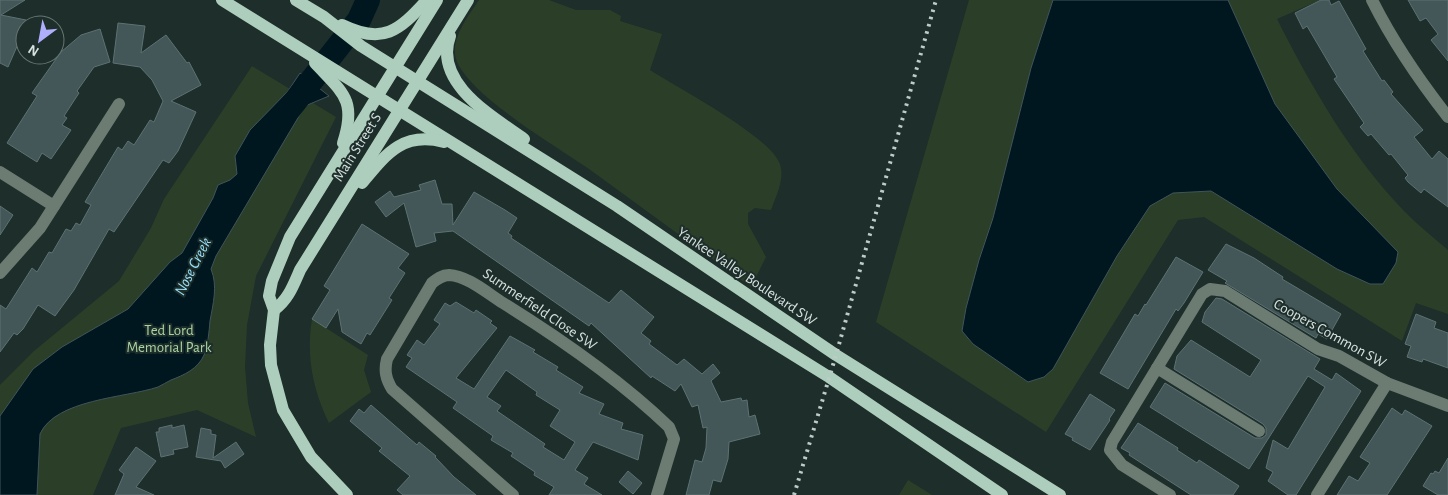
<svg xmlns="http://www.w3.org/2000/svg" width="1448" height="495" font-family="'Alegreya Sans',sans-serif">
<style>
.green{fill:#2b3f28}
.water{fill:#001720;stroke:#40545a}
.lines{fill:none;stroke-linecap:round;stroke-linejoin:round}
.river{stroke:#001720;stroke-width:24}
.building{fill:#435658;stroke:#5e7273;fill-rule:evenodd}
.minor{stroke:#6c7c73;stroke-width:12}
.major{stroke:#adcebc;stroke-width:12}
.rail{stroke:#bfcbc9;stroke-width:4;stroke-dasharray:2.5 5;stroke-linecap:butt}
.labels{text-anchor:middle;stroke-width:4;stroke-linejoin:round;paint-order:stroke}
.street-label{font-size:15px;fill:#d7e2e0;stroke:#1d2e2b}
.park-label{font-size:15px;fill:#aad3a3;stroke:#1d2e2b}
.water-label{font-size:16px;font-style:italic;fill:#99e1fb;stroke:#1d2e2b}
</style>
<rect width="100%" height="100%" fill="#1d2e2b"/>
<g class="green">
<path d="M479,0H549L576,10H610L621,16L620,21L662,34L650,70C678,88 767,135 779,162C786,177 776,196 771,210L755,208L748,213V224L766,257L751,287C697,248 643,208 589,169C556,146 468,95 456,59C450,39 469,15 479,0Z"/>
<path d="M969,0H1320L1277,19C1312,88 1351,156 1405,212C1419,226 1434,238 1448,250V314L1416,303L1402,341L1204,217L1178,220L1046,432L876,322Z"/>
<polygon points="252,66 336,117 256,276 247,325 245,367 248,403 256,437 197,410 121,428 93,495 0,495 0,385 34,351 119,281 151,228 164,199"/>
<path d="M312,319L368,355L364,370L371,392L329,423C313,390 306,356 312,319Z"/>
<polygon points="908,480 932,495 899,495"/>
</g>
<g class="water">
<polygon points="360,0 376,0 366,22 352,17"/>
<polygon points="1053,0 1228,0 1275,104 1337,189 1398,252 1396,263 1383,284 1370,284 1337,269 1211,191 1173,193 1150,206 1117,256 1053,369 1044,377 1028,382 973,344 962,331 966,308 979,260 993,218 1031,68"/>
<path d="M300,73L329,96L305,106L216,256L211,269C218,286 213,304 210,321C209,332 208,345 204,355C198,369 184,375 171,380C167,382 162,385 158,387C125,398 56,399 40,434L37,495H0V416L33,369L62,347L128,309L170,262L182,253L213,198L218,185L230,180L237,174L235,156L250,130L288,91Z"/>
</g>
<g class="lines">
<polyline class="river" points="290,108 359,20 368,0"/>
</g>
<g class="building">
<polygon points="0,0 25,0 1,15 26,20 21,44 18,44 8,67 0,63"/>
<polygon points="1321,0 1329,0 1331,5 1339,1 1366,49 1363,51 1382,81 1384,80 1393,92 1391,94 1423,130 1414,137 1432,159 1439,151 1448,159 1448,207 1424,189 1421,193 1408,182 1405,178 1408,175 1391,154 1389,155 1371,134 1368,136 1360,127 1364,123 1334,79 1337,77 1307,26 1303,29 1295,13"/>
<polygon points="1408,0 1448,0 1448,61 1431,40 1438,34 1426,18 1420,21"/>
<polygon points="118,23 145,26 141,53 166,35 187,63 189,62 201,85 171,101 196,112 178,151 169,163 163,160 114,232 109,229 74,290 55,316 38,305 23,329 17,335 14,333 0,352 0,305 6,309 32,268 37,272 49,252 52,253 66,229 71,231 76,223 80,225 91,205 85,202 118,147 122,150 128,141 134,145 150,120 154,122 163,101 152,80 140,67 113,63"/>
<polygon points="100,29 110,62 94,67 77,91 79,93 64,116 67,118 62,125 71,130 51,159 42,153 37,162 7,143 37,96 32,93 61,52 81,35"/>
<polygon points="435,180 442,204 452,204 453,225 474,192 505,210 517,218 508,233 512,236 511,238 609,303 621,290 654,317 641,333 651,341 649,344 677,365 684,359 702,374 713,364 720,373 711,381 721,402 741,398 742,401 747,400 749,417 755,415 760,434 729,442 728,459 721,482 713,480 709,495 686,495 695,460 702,462 706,448 707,427 703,428 698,405 692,407 681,384 675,391 652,376 651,378 591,323 589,326 453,231 434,233 436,241 416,247 404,203 386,217 375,202 390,191 394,197 421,190 419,185"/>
<polygon points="0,206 13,215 0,235"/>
<polygon points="362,224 409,254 398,268 405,273 389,298 392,300 370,335 367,333 361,344 342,332 338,309 326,328 312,319 330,290 324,286"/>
<polygon points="1226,244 1254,258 1283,277 1282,279 1341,314 1327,339 1318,334 1316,338 1225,283 1227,281 1208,270"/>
<polygon points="1176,257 1203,272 1184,303 1178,311 1176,309 1128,389 1100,373 1135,314 1138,316 1145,304 1146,305"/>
<polygon points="1216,298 1222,299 1320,359 1314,369 1332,380 1336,373 1361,391 1296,495 1288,495 1268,481 1273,472 1266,468 1273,440 1288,449 1325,387 1308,376 1249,469 1150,407 1165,383 1255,438 1262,438 1266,435 1266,428 1263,424 1174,369 1177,356 1191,340 1250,377 1261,360 1202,322 1205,312"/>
<path d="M456,302L474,313L476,310L492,321L490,323L497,328L456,378L474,389L510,336L535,350L533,352L558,367L556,370L583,387L579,393L604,404L599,414L623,423L621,429L643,435L638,460L593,442L575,470L588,478L584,484L602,495H549L554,487L534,475L535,472L511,456L513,453L491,440L493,436L453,408L457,402L406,367L412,358L407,355L417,340L424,345L440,324L434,320L445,303L450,306ZM506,370L537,392L536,395L560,410L550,426L575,442L564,460L543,447L545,444L497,411L501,406L487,397Z"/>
<polygon points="1416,314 1436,322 1434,328 1448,333 1448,368 1423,359 1422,362 1407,357 1411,346 1405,344"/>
<polygon points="1090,394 1115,410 1109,419 1110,420 1090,450 1072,440 1073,438 1065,434"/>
<polygon points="371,405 417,445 419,442 436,456 435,457 454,477 476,495 403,495 397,490 410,476 379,451 382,448 350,421 359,409 364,413"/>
<polygon points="1392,408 1402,415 1405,410 1432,426 1387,495 1337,495 1349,476 1358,481 1370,463 1360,457"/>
<polygon points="1138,423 1178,448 1177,450 1197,463 1199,460 1239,486 1233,495 1191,495 1129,455 1130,453 1121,448"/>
<polygon points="172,425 172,428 184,425 188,447 173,450 174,454 161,457 156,432 159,432 159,428"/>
<polygon points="201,428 211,430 211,434 216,435 213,458 236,442 244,454 225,468 221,461 196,457"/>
<polygon points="136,447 156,461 136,487 154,495 115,495 124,474 119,470"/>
<polygon points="1448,458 1448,495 1438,495 1423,486 1431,473 1433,474 1435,471 1439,473"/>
<polygon points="628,471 642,483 633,494 619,482"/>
</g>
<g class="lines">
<g class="minor">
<path d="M1372,0C1393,42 1419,80 1448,117"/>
<polyline points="0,172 54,206"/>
<polyline points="0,273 40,228 119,104"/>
<polyline points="1157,368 1259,431"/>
<path d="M513,495L392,389C386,379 384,371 387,359L432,283C437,279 442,275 449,275C468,276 487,293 503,303C561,339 619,379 669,427L674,439L657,495"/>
<polyline points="1170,495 1122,465 1110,450 1112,442 1202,294 1210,289 1225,291 1318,349 1339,356 1387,383 1448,406"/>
<polyline points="1317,495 1387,383"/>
</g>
<g class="major">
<polyline points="222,0 829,377 1002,495"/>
<polyline points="296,0 324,17 361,46 617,206 836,355 1060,495"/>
<path d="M342,25C383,45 399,31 427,0"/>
<path d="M450,36C433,83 492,116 524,139"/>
<path d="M315,63C343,93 357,100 343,143"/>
<path d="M362,183C386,154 403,131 444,142"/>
<path d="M274,310C288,300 293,286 300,270L468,0"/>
<polyline points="347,495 311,457 283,410 271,365 270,345 274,310 269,296 272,281 290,237 437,0"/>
</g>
<polyline class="rail" points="794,495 836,355 936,0"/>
</g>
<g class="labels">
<g class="street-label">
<text transform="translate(357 147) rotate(-58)" y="5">Main Street S</text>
<text transform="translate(747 276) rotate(34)" y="5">Yankee Valley Boulevard SW</text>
<text transform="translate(540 309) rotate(34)" y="5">Summerfield Close SW</text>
<text transform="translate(1330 333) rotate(29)" y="5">Coopers Common SW</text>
</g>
<g class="park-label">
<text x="169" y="335">Ted Lord<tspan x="169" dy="17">Memorial Park</tspan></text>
</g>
<g class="water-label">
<text transform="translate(192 266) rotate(-63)" y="6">Nose Creek</text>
</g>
</g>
<g transform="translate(40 40) rotate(212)"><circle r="24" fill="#1d2e2b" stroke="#677673"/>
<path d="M0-4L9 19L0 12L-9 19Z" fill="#aeaefa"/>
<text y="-8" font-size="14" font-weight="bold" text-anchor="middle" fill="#d7e2e0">N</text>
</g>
</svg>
